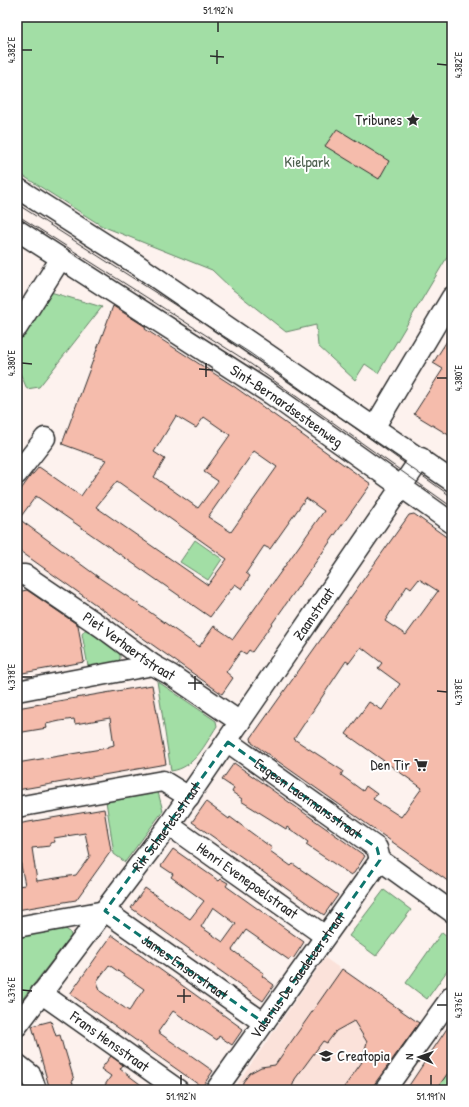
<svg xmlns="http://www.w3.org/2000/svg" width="469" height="1107" font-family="'Patrick Hand',sans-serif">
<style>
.built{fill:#fbe2da}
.green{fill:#a2dea5;stroke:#668468}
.building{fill:#f5bcac;stroke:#2b2b2b;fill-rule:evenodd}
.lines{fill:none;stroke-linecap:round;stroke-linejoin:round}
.minor-casing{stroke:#2b2b2b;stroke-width:23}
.minor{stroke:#fff;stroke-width:20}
.tram{stroke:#2b2b2b;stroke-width:1}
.marked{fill:none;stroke:#0f766e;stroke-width:3;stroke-dasharray:8 5;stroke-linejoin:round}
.ticks{fill:none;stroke:#2b2b2b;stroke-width:1.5}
.labels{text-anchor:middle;stroke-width:4;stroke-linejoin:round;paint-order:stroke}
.poi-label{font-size:15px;fill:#2b2b2b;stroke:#fff;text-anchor:end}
.park-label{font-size:15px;fill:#4f6150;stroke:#fff}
.street-label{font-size:15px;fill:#2b2b2b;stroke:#fff}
.neatline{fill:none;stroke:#2b2b2b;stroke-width:1.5}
.ticks-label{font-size:10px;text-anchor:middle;fill:#2b2b2b}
</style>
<rect width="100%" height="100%" fill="#fdf2ee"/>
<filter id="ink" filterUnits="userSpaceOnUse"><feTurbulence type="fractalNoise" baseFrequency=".025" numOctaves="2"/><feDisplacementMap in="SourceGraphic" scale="8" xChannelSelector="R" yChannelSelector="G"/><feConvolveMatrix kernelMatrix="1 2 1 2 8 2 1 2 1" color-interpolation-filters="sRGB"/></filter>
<g filter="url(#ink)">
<polygon class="built" points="325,958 419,1023 370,1090 233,1090"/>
<g class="green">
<polygon points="17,17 452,17 452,249 378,373 365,364 355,380 318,346 316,325 286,332 232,289 212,270 102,226 17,172"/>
<polygon points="47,291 102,307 39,387 27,389 17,366 17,337"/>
<polygon points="195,540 222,559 208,580 180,562"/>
<polygon points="86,629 120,652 120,659 117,662 92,667 88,666 82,634"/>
<path d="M157,681L216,721L217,726C205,744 195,768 171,771Z"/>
<polygon points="158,792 163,811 125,862 114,854 106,801"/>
<polygon points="384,890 411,910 376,956 349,936"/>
<polygon points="64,928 70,932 71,936 17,1006 17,937"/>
<polygon points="442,932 452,940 452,964 427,999 406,983"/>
<polygon points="452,1067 452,1090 436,1090"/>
</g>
<g class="building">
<polygon points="337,129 389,161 379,179 325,146"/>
<path d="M113,306L146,327L145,329L232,385L371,484L252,652L249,650L246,654L241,651L226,672L233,678L222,694L17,549V495L32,474H33L39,467L81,496L106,460L62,444ZM176,416L196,428L204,417L230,435L204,472L218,481L198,508L154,477L165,459L154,452ZM254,451L277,467L231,532L208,517ZM117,481L227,559L208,585L96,507ZM36,496L210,617L235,584L242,589L250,576L246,573L264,546L270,549L306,498L324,511L233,639L214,626L199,647L137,603L101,579L19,519Z"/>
<polygon points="452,333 452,437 414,414 443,369 433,363"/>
<path d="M414,514L452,541V884L252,743L251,738L409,515ZM419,579L438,591L406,635L385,621L407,586L411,589ZM361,647L382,663L378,668L400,684L382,710L369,702L346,734L422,788L401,817L373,799L377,794L366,786L363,791L341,775L343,771L294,739L346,661L349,663Z"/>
<polygon points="27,590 78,625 84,662 17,674 17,592"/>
<polygon points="152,685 166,764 17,790 17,763 107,748 107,747 114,745 110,718 75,724 74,719 60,721 46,724 47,728 17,733 17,708"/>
<polygon points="234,763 365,856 354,873 351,875 306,845 308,842 287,827 286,829 241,801 242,799 232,792 234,788 222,780"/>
<polygon points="206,802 229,819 230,817 272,848 270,851 291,866 293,864 338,895 324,915 192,822"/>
<path d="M104,809L111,851L76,900L17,910V886L25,885L17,846V824ZM85,833L90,856L76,875L37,881L32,848L50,846V843L55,842L54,838Z"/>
<path d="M173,849L219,881L221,879L228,883L226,886L304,942L293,959L291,957L289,960L246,930L232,950L264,973L262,976L274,985L263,1001L131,908L145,888L190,919L204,901L171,877L173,874L161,866ZM213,907L236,924L223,942L201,927Z"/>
<path d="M112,935L243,1029L232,1045L219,1036L217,1040L173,1011L158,1032L213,1071L202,1087L70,994ZM109,965L144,989L129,1011L100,991L97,981Z"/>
<polygon points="342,969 419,1023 370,1090 342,1090 362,1062 359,1060 364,1053 367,1042 354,1021 336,1031 327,1043 323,1041 295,1079 291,1090 242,1090 243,1082 250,1073 261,1067 275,1065"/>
<polygon points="51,1021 56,1036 60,1035 64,1050 65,1050 74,1080 72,1081 75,1090 50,1090 32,1026"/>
<polygon points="452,1021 452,1067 436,1090 406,1090"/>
<polygon points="111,1056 123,1065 120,1069 148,1090 111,1090 105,1085 111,1076 101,1069"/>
</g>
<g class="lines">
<g class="minor-casing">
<g id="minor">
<polyline points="17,188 136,264 452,481"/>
<path id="s1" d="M17,230L271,394L452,523"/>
<polyline points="17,328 61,258"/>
<polyline points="375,426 452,297"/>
<polyline points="17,474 45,438"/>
<path id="s2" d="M17,575H25L103,628L153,665L171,675L240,722"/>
<polyline points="17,691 153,665"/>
<path id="s3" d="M228,742L377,848L380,860"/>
<polyline points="17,807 163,781 189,797"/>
<path id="s4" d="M169,825L325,936"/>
<polyline points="380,860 452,912"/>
<path id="s5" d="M17,927L105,911L264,1023"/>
<path id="s6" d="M41,993L178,1090"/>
<path id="s7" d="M17,1026L169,825L421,458"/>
<polyline points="17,1064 31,1075 36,1090"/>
<path id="s8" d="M216,1090L380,860"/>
<polyline points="385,1090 452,996"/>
</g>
</g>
<use href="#minor" class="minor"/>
<g class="tram">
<polyline points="17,204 250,353 452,497"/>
<polyline points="17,215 245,360 452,507"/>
</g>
</g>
</g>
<path class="marked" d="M228,742L377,848L380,860L264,1023L105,911Z"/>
<path class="ticks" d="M218,32V22M22,50H32M210,56L224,57M217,64V50M437,64L447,65M22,363L32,364M199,369L213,370M206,377V363M437,378H447M22,677H32M188,683H202M195,690V676M437,691L447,692M22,990L32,991M177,996H191M184,1003V989M437,1005H447M181,1085V1075M431,1085V1075"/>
<defs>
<g id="sight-bare" transform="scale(1.08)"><path d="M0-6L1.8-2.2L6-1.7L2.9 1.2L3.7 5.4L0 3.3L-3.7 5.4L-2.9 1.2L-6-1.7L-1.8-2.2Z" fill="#2b2b2b" stroke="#fff" stroke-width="2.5" paint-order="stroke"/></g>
<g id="supermarket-bare" transform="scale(1.08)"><path d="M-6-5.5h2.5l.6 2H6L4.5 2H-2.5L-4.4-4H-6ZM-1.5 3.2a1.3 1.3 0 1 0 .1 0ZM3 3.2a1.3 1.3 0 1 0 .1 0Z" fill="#2b2b2b" stroke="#fff" stroke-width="2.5" paint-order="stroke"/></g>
<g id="school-bare" transform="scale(1.08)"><path d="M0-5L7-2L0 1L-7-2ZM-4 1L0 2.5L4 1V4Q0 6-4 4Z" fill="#2b2b2b" stroke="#fff" stroke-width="2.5" paint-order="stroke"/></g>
</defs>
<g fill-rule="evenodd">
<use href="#sight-bare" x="413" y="120"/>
<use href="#supermarket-bare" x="421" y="765"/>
<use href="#school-bare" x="326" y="1056"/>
</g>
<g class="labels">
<g class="poi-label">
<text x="402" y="125">Tribunes</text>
<text x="410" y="770">Den Tir</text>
<text x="337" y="1061" text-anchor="start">Creatopia</text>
</g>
<g class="park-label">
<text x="307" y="167">Kielpark</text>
</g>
<g class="street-label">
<text dy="5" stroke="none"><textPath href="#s1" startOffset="322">Sint-Bernardsesteenweg</textPath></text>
<text dy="5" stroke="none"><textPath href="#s7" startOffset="508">Zaanstraat</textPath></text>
<text dy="5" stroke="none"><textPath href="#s2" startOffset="134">Piet Verhaertstraat</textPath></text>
<text dy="5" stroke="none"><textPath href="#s3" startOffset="98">Eugeen Laermansstraat</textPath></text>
<text dy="5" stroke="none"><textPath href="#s7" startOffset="249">Rik Schaefelsstraat</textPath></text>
<text dy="5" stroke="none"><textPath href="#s4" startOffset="96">Henri Evenepoelstraat</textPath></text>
<text dy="5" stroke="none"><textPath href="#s5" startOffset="187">James Ensorstraat</textPath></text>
<text dy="5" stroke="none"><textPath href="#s8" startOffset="141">Valerius De Saedeleerstraat</textPath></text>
<text dy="5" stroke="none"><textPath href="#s6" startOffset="84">Frans Hensstraat</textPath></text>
</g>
</g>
<rect width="469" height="1107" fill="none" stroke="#fff" stroke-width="44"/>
<g transform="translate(419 1057) rotate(272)" stroke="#ffffff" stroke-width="3" paint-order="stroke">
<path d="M0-3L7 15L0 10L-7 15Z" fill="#2b2b2b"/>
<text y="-6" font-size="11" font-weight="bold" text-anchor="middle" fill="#2b2b2b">N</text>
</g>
<rect x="22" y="22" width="425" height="1063" class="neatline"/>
<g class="ticks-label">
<text x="218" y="14">51.192°N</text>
<text transform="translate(11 50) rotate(-90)" y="4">4.382°E</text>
<text transform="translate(458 65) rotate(-90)" y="4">4.382°E</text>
<text transform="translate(11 363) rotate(-90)" y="4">4.380°E</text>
<text transform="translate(458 378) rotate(-90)" y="4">4.380°E</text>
<text transform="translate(11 677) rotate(-90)" y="4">4.378°E</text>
<text transform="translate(458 692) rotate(-90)" y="4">4.378°E</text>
<text transform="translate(11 990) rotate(-90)" y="4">4.376°E</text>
<text transform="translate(458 1005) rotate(-90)" y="4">4.376°E</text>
<text x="181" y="1100">51.192°N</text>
<text x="431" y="1100">51.191°N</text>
</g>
</svg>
